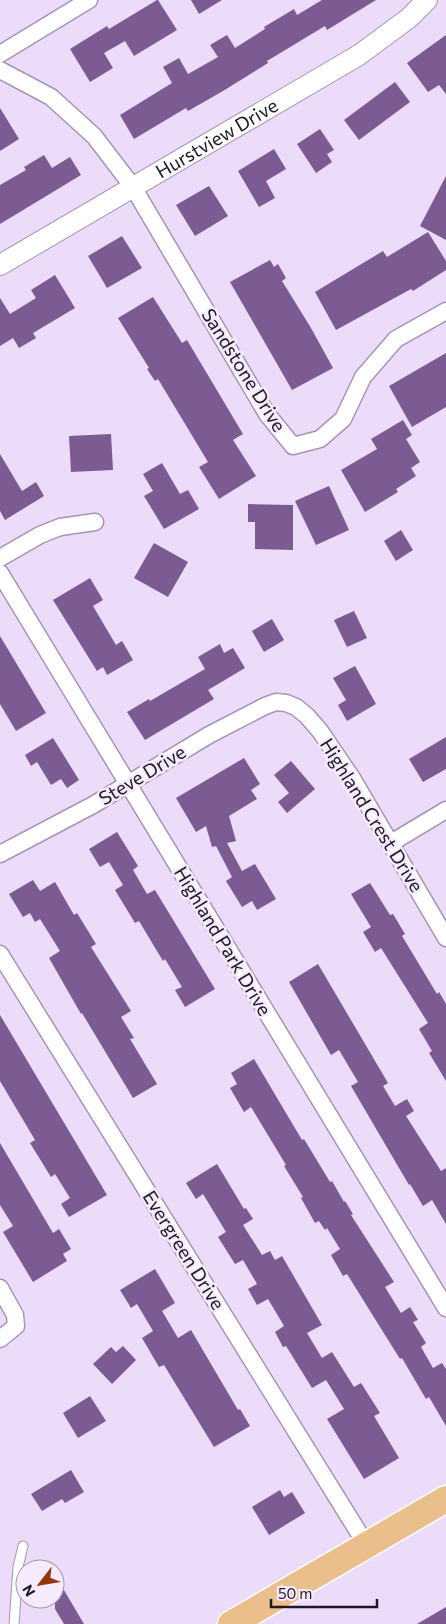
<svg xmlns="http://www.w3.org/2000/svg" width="446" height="1624" font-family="Commissioner,sans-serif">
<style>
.building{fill:#7b5b91}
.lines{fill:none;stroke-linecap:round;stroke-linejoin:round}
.service-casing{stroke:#a695b2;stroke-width:11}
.minor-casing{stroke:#a695b2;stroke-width:19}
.tertiary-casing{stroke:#a695b2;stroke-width:22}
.primary-casing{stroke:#fff;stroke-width:29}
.service{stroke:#fff;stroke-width:9}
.minor{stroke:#fff;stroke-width:16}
.tertiary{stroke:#fff;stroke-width:20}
.primary{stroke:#ebbf8c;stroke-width:26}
.labels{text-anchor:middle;stroke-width:5;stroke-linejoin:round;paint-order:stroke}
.street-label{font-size:19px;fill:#1e1823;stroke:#f6ebfe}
</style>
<rect width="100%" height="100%" fill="#eddbfa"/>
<g class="building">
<polygon points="157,0 158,0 177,30 134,56 125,41 104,53 113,68 90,82 70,49 107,26 109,29"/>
<polygon points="191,0 222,0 199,14"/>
<polygon points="322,0 376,0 327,30 325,26 267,61 268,63 223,91 188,111 186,108 134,139 120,115 172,83 163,67 179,58 188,74 218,57 210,45 227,35 235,48 265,29 264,27 294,9 297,15"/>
<polygon points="446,35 446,94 439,85 428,92 407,63"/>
<polygon points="395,82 410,102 359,140 344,120"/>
<polygon points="0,108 19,139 0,151"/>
<polygon points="320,129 334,150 327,154 332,162 316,173 297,144"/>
<polygon points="274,149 286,169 266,181 275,198 259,207 238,171"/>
<polygon points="44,155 52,168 70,157 81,175 0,224 0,185 26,170 24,167"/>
<polygon points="446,176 446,240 420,226"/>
<polygon points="209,186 228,216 195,236 176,205"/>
<polygon points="428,232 446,261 446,270 413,291 411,289 336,330 315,292 383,251 387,257"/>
<polygon points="122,236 142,268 107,288 88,256"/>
<polygon points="270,260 274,267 278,264 286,278 282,281 311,328 333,368 292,390 230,282"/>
<polygon points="55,275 75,308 33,333 36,338 19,348 13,338 0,346 0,298 10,314 36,298 31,290"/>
<polygon points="153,297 182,343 187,340 243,434 233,440 256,476 219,499 199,467 208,462 158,379 155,381 147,369 149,368 118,318"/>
<polygon points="446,353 446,407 412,427 389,386"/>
<polygon points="403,420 412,435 406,439 420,462 411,468 416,476 396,489 398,492 365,512 341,470 377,449 371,439"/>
<polygon points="111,434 113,470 71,472 69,436"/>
<polygon points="0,454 22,491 36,482 44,496 5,520 0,511"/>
<polygon points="162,463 180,494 188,490 199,509 164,529 144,496 153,491 143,474"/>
<polygon points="329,486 349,530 316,545 295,501"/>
<polygon points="248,504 293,505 293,550 255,549 255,522 248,522"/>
<polygon points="401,530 413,550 396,561 384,541"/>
<polygon points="154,543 188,562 168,597 134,578"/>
<polygon points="90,578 103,600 93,606 116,645 122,641 133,660 107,675 103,667 97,671 53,600"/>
<polygon points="354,611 367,638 347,647 334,620"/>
<polygon points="272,619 284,640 264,652 252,631"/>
<polygon points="0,636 46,713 16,731 0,704"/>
<polygon points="220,644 224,653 233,648 245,668 208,690 214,699 145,740 127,712 149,699 150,701 205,669 198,657"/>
<polygon points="355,666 376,704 347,721 338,705 346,700 333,678"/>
<polygon points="446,737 446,769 423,782 409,759"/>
<polygon points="53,738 79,780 67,788 61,779 51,785 37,762 31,766 25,755"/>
<polygon points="244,758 260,784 251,790 257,799 229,816 236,841 227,843 242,871 255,864 276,899 257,910 252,901 242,907 226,881 232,877 216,846 212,847 206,826 196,832 176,798"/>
<polygon points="291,761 315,789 287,813 278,802 289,793 274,775"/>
<polygon points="117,832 138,866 133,870 147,894 155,890 215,989 185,1007 175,990 182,987 165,959 163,961 139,921 135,923 115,890 123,885 109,862 100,867 89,849"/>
<polygon points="33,880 40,891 55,882 74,915 77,913 96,944 91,947 131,1011 121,1017 134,1038 130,1039 157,1084 133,1098 82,1013 81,1014 49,958 60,951 40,919 35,922 30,913 23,917 9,894"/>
<polygon points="370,883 390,915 393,914 405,934 402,936 437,994 439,992 446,1004 446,1081 429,1053 432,1051 419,1029 428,1023 381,948 375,952 363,932 371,927 351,894"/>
<polygon points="318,964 388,1083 383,1086 395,1106 407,1099 414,1111 406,1116 441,1171 446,1168 446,1224 432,1200 423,1206 410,1184 409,1185 351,1086 358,1082 339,1050 331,1055 289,982"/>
<polygon points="0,1015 107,1195 69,1217 61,1204 70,1198 55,1174 51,1177 30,1143 35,1140 0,1081"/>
<polygon points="254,1059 302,1140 304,1139 330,1182 332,1181 344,1202 345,1201 353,1214 351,1215 394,1282 385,1287 401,1313 410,1307 418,1320 413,1322 426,1343 421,1347 433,1368 442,1363 446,1369 446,1426 429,1397 426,1399 402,1358 400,1359 347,1274 343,1276 331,1255 340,1249 327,1228 325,1230 319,1221 315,1223 301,1198 303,1197 284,1166 286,1165 251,1107 244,1112 230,1088 237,1084 231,1073"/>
<polygon points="0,1143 53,1233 59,1229 71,1249 63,1254 67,1261 33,1282 3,1232 13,1226 0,1205"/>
<polygon points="217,1164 244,1209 246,1208 253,1219 243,1225 262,1255 270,1251 275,1260 282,1256 322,1325 307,1333 322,1358 332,1352 354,1387 361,1383 380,1413 374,1416 399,1458 364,1479 327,1419 344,1409 326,1380 312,1388 286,1346 283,1347 275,1332 284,1326 268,1299 257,1305 248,1289 257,1284 243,1260 235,1264 218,1237 226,1232 203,1194 196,1199 186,1183"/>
<polygon points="155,1269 175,1303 162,1311 178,1338 191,1330 238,1410 240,1409 250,1426 214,1447 164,1365 159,1367 142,1338 153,1331 137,1304 131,1308 120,1290"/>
<polygon points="123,1346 136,1360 112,1384 93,1364 111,1347 116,1352"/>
<polygon points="90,1396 106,1421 78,1438 63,1413"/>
<polygon points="71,1470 84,1492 65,1503 62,1499 42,1511 31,1494"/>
<polygon points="280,1490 284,1497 292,1492 305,1513 269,1535 252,1507"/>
<polygon points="55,1575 84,1624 64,1624 55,1609"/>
<polygon points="446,1607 446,1624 417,1624"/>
</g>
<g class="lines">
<g class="service-casing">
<polyline id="service" points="14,1624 18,1567 23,1546"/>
</g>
<g class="minor-casing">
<g id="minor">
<polyline points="0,54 89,0"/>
<polyline points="0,70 51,97 94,136 133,187 267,414 293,446 320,439 343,419 363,377 396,339 446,311"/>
<polyline points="0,558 40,535 60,527 95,522"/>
<polyline points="0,573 446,1308"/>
<polyline points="391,843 446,810"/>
<polyline points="0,854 93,805 209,735 265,706 276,702 286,703 296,707 307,716 320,731 352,778 446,938"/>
<polyline points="0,954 367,1546"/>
<polyline points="0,1288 15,1315 16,1326 0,1339"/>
</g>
</g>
<g class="tertiary-casing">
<g id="tertiary">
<path id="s1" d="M0,265L359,55L409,18L427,0"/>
</g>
</g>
<g class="primary-casing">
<polyline id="primary" points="231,1624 446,1499"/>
</g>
<use href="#service" class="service"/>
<use href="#minor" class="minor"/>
<use href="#tertiary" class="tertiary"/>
<use href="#primary" class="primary"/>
</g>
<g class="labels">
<g class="street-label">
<text dy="7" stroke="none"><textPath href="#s1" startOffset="251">Hurstview Drive</textPath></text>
<text transform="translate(244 370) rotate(58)" y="7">Sandstone Drive</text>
<text transform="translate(142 775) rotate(-31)" y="7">Steve Drive</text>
<text transform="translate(372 815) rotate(58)" y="7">Highland Crest Drive</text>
<text transform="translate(223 941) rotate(59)" y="7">Highland Park Drive</text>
<text transform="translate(184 1250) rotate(58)" y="7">Evergreen Drive</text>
</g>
</g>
<g transform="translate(40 1584) rotate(239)"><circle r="24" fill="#f6ebfe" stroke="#a097a6"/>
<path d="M0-4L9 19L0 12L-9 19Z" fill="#993309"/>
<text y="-8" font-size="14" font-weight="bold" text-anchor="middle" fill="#1e1823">N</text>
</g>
<path d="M271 1599v8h106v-8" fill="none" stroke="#1e1823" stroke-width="2.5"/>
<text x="278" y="1599" font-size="15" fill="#1e1823" stroke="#f6ebfe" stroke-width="4" paint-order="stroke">50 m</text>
</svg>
